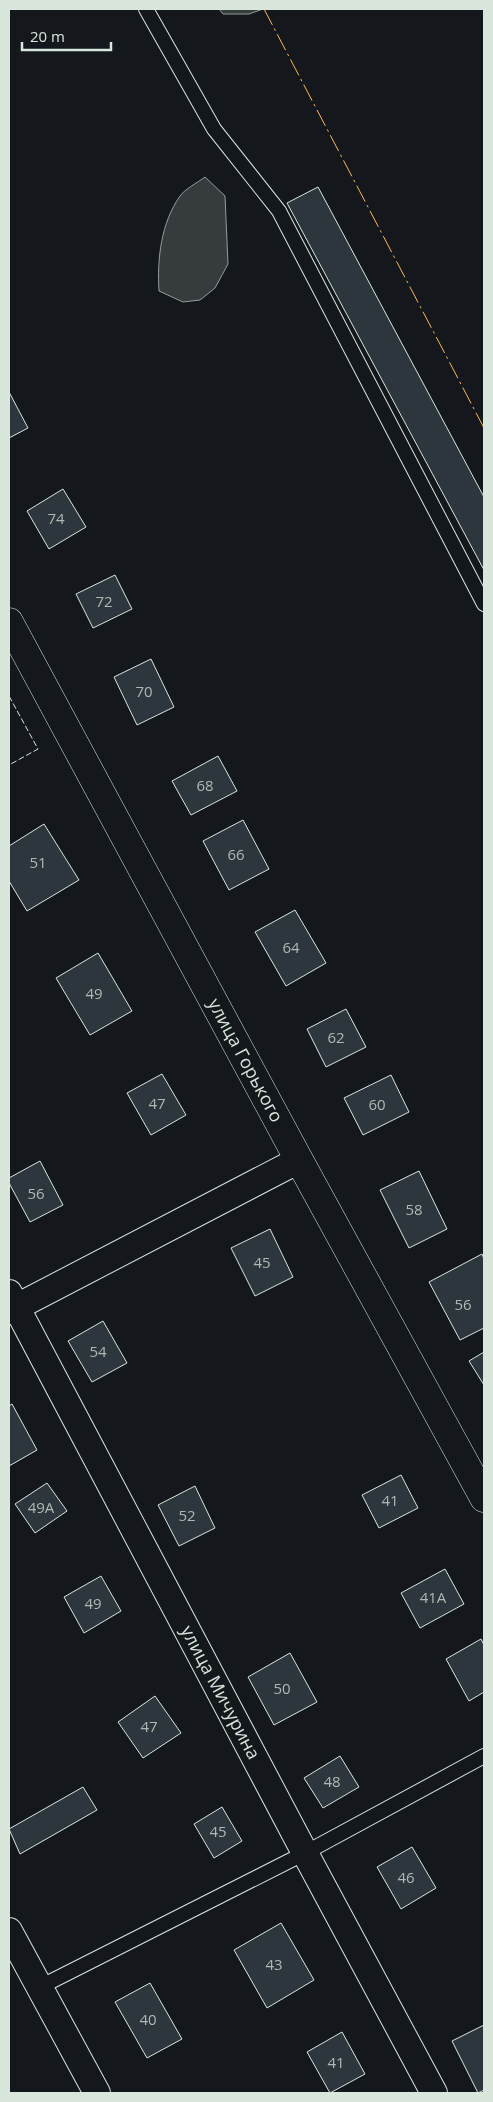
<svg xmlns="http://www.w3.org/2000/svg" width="493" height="2102" font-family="'Open Sans',sans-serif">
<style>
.water{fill:#363b3e;stroke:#939e99}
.building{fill:#2c363c;stroke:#d8e6dc}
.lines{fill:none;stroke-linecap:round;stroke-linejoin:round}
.lane-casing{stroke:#d8e6dc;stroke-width:16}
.street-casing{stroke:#d8e6dc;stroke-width:28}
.secondary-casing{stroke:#d8e6dc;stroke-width:29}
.lane{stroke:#14181c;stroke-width:14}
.street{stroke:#14181c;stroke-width:26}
.secondary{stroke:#14181c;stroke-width:28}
.fence{stroke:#d8e6dc;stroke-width:1;stroke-dasharray:6 2.5;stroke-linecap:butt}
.power{stroke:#ffb74d;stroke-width:1;stroke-dasharray:18 4 2.5 4;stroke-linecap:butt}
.labels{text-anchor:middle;stroke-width:4;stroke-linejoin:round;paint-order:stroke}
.number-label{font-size:15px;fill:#adbab4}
.street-label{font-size:18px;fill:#d8e6dc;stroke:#14181c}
</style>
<rect width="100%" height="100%" fill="#14181c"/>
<g class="water">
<polygon points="219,9 263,9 249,14 223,14"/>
<path d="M205,177L225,196L228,264L215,288L200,300L183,302L159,291C157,259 161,223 180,196C185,189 197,183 205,177Z"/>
</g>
<g class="building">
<polygon points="318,187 484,497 484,570 287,203"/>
<polygon points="9,392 28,428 9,438"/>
<polygon points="63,489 86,527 49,549 27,511"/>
<polygon points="115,575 132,609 93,628 76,594"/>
<polygon points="151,659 174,707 137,725 114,677"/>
<polygon points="218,756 237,791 191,815 172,781"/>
<polygon points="243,820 269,869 229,890 203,841"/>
<polygon points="44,824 79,880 27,911 9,881 9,846"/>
<polygon points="295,910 326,963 286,986 255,932"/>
<polygon points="98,953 132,1011 90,1035 56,978"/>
<polygon points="346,1009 366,1047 326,1067 307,1029"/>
<polygon points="162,1074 186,1115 151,1135 127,1093"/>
<polygon points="391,1075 409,1112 363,1135 344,1098"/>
<polygon points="40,1161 63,1205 30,1222 9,1183 9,1178"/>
<polygon points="419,1171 447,1229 409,1248 380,1190"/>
<polygon points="270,1229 293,1277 255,1296 231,1248"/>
<polygon points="482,1254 484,1259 484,1328 460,1340 429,1282"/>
<polygon points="103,1321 127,1363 92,1382 68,1341"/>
<polygon points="484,1352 484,1385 469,1361"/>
<polygon points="12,1404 37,1450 9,1466 9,1406"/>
<polygon points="401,1475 418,1508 379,1528 362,1495"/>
<polygon points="47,1483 67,1511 35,1533 15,1504"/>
<polygon points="195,1486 215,1528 179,1546 158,1505"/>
<polygon points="445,1569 464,1604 420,1628 401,1593"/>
<polygon points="101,1576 121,1611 84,1633 64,1597"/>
<polygon points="481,1639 484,1645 484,1692 469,1701 446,1659"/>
<polygon points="290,1653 317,1702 274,1725 248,1677"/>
<polygon points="155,1696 181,1733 143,1758 118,1722"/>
<polygon points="340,1756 359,1787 323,1808 304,1778"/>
<polygon points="83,1787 97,1810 20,1854 9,1829"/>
<polygon points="222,1807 242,1841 214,1858 194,1824"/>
<polygon points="412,1847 436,1888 401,1909 377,1867"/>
<polygon points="281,1923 314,1980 267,2008 234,1950"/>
<polygon points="150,1983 182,2039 147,2058 115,2002"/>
<polygon points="484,2025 484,2090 478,2093 452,2041"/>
<polygon points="342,2032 365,2074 330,2093 307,2052"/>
</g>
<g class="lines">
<g class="lane-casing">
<g id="lane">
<polyline points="146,9 214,129 279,211 484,604"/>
<polyline points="38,1988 305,1853 484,1756"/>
</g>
</g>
<g class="street-casing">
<g id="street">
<path id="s1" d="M9,1293L305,1853L434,2093"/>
<polyline points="9,1311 299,1160"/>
<polyline points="9,1931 97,2093"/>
</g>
</g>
<g class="secondary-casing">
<g id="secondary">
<path id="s2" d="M9,622L299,1160L484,1498"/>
</g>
</g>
<use href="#lane" class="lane"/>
<use href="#street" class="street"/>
<use href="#secondary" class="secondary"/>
<polyline class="fence" points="9,696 38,749 9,765"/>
<polyline class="power" points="264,9 484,428"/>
</g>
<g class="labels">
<g class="number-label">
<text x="56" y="524">74</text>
<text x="104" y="607">72</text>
<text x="144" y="697">70</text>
<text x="205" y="791">68</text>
<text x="236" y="860">66</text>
<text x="38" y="868">51</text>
<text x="291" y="953">64</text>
<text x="94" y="999">49</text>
<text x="336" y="1043">62</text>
<text x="157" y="1109">47</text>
<text x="377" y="1110">60</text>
<text x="36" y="1199">56</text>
<text x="414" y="1215">58</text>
<text x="262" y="1268">45</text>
<text x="463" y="1310">56</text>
<text x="98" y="1357">54</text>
<text x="390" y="1506">41</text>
<text x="41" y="1513">49А</text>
<text x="187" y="1521">52</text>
<text x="433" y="1603">41А</text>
<text x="93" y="1609">49</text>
<text x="282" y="1694">50</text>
<text x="149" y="1732">47</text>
<text x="332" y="1787">48</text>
<text x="218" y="1837">45</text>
<text x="406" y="1883">46</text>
<text x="274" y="1970">43</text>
<text x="148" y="2025">40</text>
<text x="336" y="2068">41</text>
</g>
<g class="street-label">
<text dy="6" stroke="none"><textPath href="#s2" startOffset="498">улица Горького</textPath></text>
<text dy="6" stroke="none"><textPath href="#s1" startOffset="452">улица Мичурина</textPath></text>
</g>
</g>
<rect width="493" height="2102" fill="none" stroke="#d8e6dc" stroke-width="20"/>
<path d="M22 42v8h89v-8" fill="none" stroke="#d8e6dc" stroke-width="2.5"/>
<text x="30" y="42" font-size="15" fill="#d8e6dc" stroke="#14181c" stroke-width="4" paint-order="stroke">20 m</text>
</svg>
